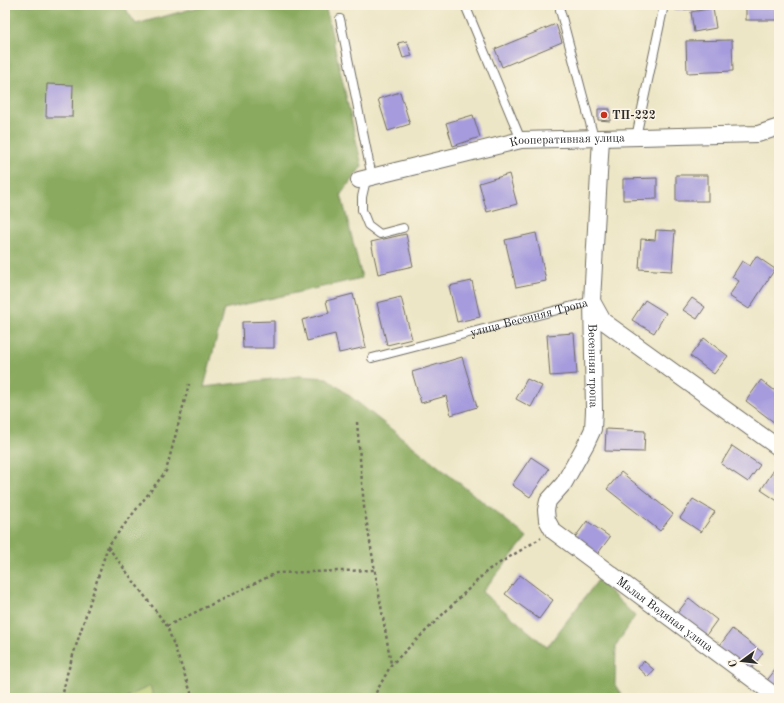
<svg xmlns="http://www.w3.org/2000/svg" width="784" height="703" font-family="'Old Standard TT',serif">
<style>
.green{fill:#aec56a;stroke:#6c784a}
.forest{fill:#8aaa5e;stroke:#5a6a44}
.building{fill:#a69bdd}
.lines{fill:none;stroke-linecap:round;stroke-linejoin:round}
.service-casing{stroke:#6f6c61;stroke-width:10}
.minor-casing{stroke:#6f6c61;stroke-width:18}
.path{stroke:#6f6c61;stroke-width:2.5;stroke-dasharray:3 3;stroke-linecap:butt}
.service{stroke:#fff;stroke-width:8}
.minor{stroke:#fff;stroke-width:16}
.poi-dot{fill:#c8321e;stroke:#fcf5e5;stroke-width:1.5}
.labels{text-anchor:middle;stroke-width:3;stroke-linejoin:round;paint-order:stroke}
.poi-label{font-size:12px;font-weight:bold;fill:#2b2b2b;stroke:#fcf5e5;text-anchor:start}
.street-label{font-size:12px;fill:#2b2b2b;stroke:#fcf5e5}
</style>
<rect width="100%" height="100%" fill="#fcf5e5"/>
<filter id="ink" filterUnits="userSpaceOnUse"><feTurbulence type="fractalNoise" baseFrequency=".025" numOctaves="2"/><feDisplacementMap in="SourceGraphic" scale="8" xChannelSelector="R" yChannelSelector="G"/><feConvolveMatrix kernelMatrix="1 2 1 2 8 2 1 2 1" color-interpolation-filters="sRGB"/></filter>
<filter id="wash" filterUnits="userSpaceOnUse"><feTurbulence type="fractalNoise" baseFrequency=".012" numOctaves="4" result="noise"/><feDisplacementMap in="SourceGraphic" scale="16" xChannelSelector="R" yChannelSelector="G"/><feGaussianBlur stdDeviation="0.9" result="paint"/><feColorMatrix in="noise" values="0 0 0 0 0 0 0 0 0 0 0 0 0 0 0 0 0 1.4 0 .05"/><feComposite in="paint" operator="in"/></filter>
<g filter="url(#wash)">
<rect width="100%" height="100%" fill="#ede6c6"/>
<polygon class="green" points="150,686 154,698 124,698"/>
<polygon class="forest" points="5,5 123,5 136,24 206,5 325,5 362,166 341,194 362,278 224,309 204,387 299,376 327,378 527,537 482,592 547,647 598,580 635,616 616,646 615,685 624,698 154,698 150,686 124,698 5,698"/>
<g id="blocks">
<g class="building">
<polygon points="675,5 693,5 694,9 675,10"/>
<rect x="746" y="5" width="33" height="15"/>
<polygon points="713,8 716,28 694,32 691,12"/>
<polygon points="556,24 562,42 502,67 495,49"/>
<polygon points="732,40 733,71 687,73 686,41"/>
<polygon points="407,41 412,56 403,58 398,43"/>
<polygon points="47,84 73,85 72,117 46,117"/>
<polygon points="400,92 410,124 388,131 378,99"/>
<polygon points="598,109 610,109 610,121 598,120"/>
<polygon points="473,115 480,137 453,146 446,123"/>
<polygon points="509,174 517,204 487,212 479,183"/>
<rect x="676" y="175" width="32" height="26"/>
<polygon points="657,178 657,199 623,200 623,179"/>
<polygon points="656,230 675,231 672,271 639,269 641,239 655,240"/>
<polygon points="536,233 546,281 516,287 505,240"/>
<polygon points="406,234 413,266 378,274 371,242"/>
<polygon points="756,256 775,269 749,309 729,296 739,281 732,277 742,261 750,266"/>
<polygon points="472,281 480,317 457,322 449,286"/>
<polygon points="353,294 366,347 339,353 335,334 307,341 302,320 329,313 326,301"/>
<polygon points="401,297 412,339 387,345 377,303"/>
<polygon points="692,298 705,307 697,319 683,310"/>
<polygon points="645,300 666,313 654,333 632,320"/>
<polygon points="274,321 274,348 243,348 242,322"/>
<polygon points="574,333 577,374 550,376 547,335"/>
<polygon points="704,338 728,356 714,374 690,356"/>
<polygon points="462,357 477,407 451,415 446,396 421,403 412,372"/>
<polygon points="527,379 542,386 531,407 516,399"/>
<polygon points="761,380 779,394 779,418 775,423 746,401"/>
<polygon points="606,429 645,431 644,452 605,451"/>
<polygon points="732,446 760,465 748,482 721,464"/>
<polygon points="531,457 549,469 530,497 512,485"/>
<polygon points="774,470 779,473 779,502 761,490"/>
<polygon points="621,472 673,514 660,531 607,489"/>
<polygon points="693,499 715,512 701,532 680,518"/>
<polygon points="587,521 610,537 596,556 573,540"/>
<polygon points="520,575 553,600 539,619 505,594"/>
<polygon points="689,598 717,620 704,638 675,616"/>
<polygon points="732,629 763,653 749,672 718,648"/>
<polygon points="644,661 654,670 648,677 638,668"/>
<polygon points="779,665 779,694 765,683"/>
</g>
</g>
</g>
<g filter="url(#ink)">
<use href="#blocks" fill-opacity="0" stroke="#6f6c61" stroke-width="1"/>
<g class="lines">
<g class="service-casing">
<g id="service">
<polyline points="465,5 521,140"/>
<polyline points="560,5 560,10 594,138"/>
<polyline points="340,19 372,177 365,184 362,197 362,210 368,225 380,234 403,228"/>
<polyline points="636,137 664,5"/>
<path id="s1" d="M372,358L592,301"/>
</g>
</g>
<g class="minor-casing">
<g id="minor">
<path id="s2" d="M601,138L592,301L594,410L593,429L587,442L564,483L548,501L546,510L547,520L553,531L778,698"/>
<path id="s3" d="M359,180L521,140L758,134L779,127"/>
<polyline points="593,303 603,321 779,448"/>
</g>
</g>
<g class="path">
<polyline points="357,422 364,507 391,664"/>
<polyline points="108,547 167,626 193,698"/>
<polyline points="167,626 276,573 374,570"/>
<polyline points="62,698 67,674 108,546 166,471 189,384"/>
<polyline points="373,698 391,665 488,570 541,538"/>
</g>
<use href="#service" class="service"/>
<use href="#minor" class="minor"/>
</g>
</g>
<circle class="poi-dot" cx="604" cy="115" r="4"/>
<g class="labels">
<g class="poi-label">
<text x="612" y="119">ТП-222</text>
</g>
<g class="street-label">
<text dy="4" stroke="none"><textPath href="#s3" startOffset="213">Кооперативная улица</textPath></text>
<text dy="4" stroke="none"><textPath href="#s1" startOffset="162">улица Весенняя Тропа</textPath></text>
<text dy="4" stroke="none"><textPath href="#s2" startOffset="228">Весенняя тропа</textPath></text>
<text dy="4" stroke="none"><textPath href="#s2" startOffset="548">Малая Водяная улица</textPath></text>
</g>
</g>
<rect width="784" height="703" fill="none" stroke="#fcf5e5" stroke-width="20"/>
<g transform="translate(742 661) rotate(255)" stroke="#fcf5e5" stroke-width="3" paint-order="stroke">
<path d="M0-3L7 15L0 10L-7 15Z" fill="#2b2b2b"/>
<text y="-6" font-size="11" font-weight="bold" text-anchor="middle" fill="#2b2b2b">С</text>
</g>
</svg>
